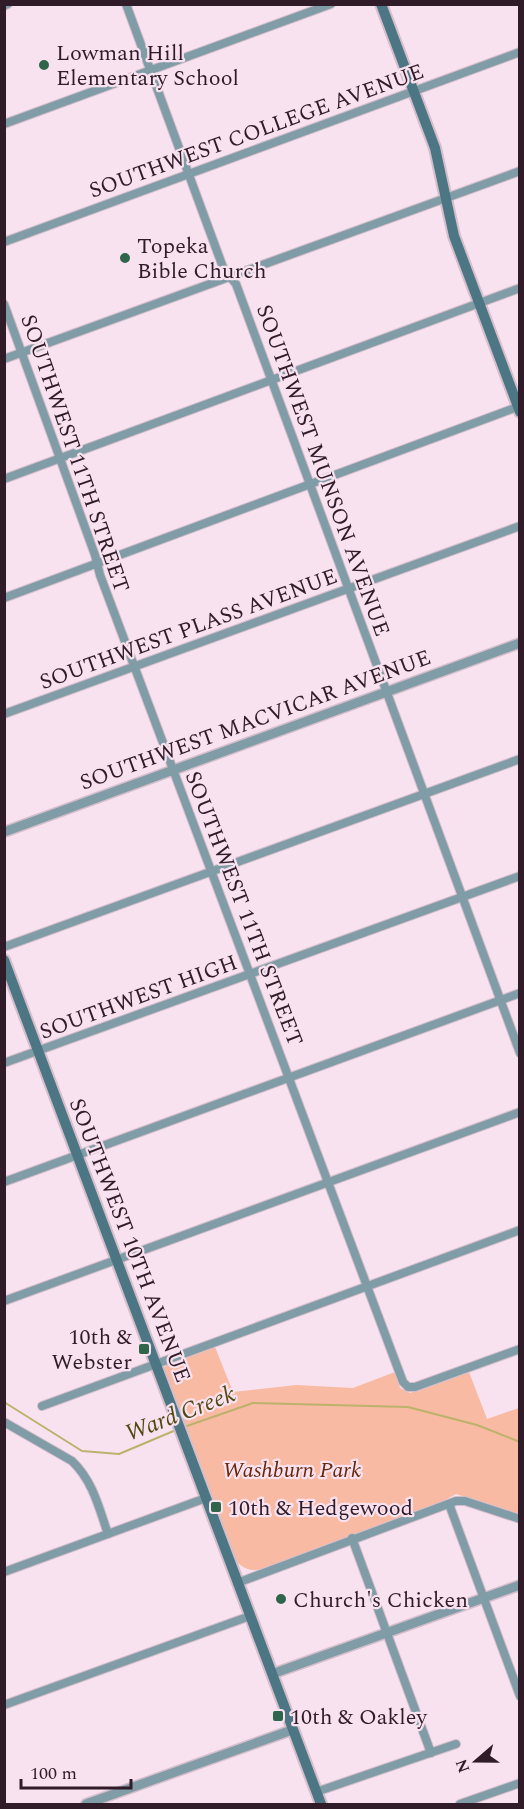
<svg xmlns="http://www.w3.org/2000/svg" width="524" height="1809" font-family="Spectral,serif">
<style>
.green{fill:#f8baa2}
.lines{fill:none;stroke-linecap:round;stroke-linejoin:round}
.stream{stroke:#bcb26b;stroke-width:2}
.minor-casing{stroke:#d5becb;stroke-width:10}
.tertiary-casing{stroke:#d5becb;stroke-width:12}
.secondary-casing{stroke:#d5becb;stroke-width:14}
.minor{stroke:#809ca6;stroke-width:8}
.tertiary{stroke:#809ca6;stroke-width:9}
.secondary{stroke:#4d7684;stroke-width:10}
.poi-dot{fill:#2e654b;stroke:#f9e2ef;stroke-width:2}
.labels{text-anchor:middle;stroke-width:4.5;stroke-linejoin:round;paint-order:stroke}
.poi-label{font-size:22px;fill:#301c29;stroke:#f9e2ef;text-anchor:start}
.street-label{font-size:22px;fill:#301c29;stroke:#f9e2ef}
.park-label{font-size:22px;font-style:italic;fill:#66270b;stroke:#f9e2ef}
.water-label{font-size:24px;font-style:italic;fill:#504912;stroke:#f9e2ef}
</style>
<rect width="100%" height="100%" fill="#f9e2ef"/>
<path class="green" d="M215,1347L233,1392L296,1385L353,1388L395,1372L400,1388L410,1393L469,1372L487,1419L519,1408V1515L456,1494L434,1506L261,1569C250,1572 241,1568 235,1559L164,1368L168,1363Z"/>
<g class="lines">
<g class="stream">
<polyline points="4,1402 82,1451 119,1454 176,1430"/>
<polyline points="184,1427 253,1403 408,1407 477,1425 520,1442"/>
</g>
<g class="minor-casing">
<g id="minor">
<polyline points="126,4 224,270 236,284 520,1053"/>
<polyline points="4,6 8,4"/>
<polyline points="4,124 331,4"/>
<polyline points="4,242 520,52"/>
<polyline points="4,304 95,555 100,575 403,1382 408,1387 415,1387 520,1349"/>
<polyline points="4,359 520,171"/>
<polyline points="4,479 520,288"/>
<polyline points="4,598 520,406"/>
<polyline points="4,714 520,526"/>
<polyline points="4,947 520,759"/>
<polyline points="4,1063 520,876"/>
<polyline points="4,1182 520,993"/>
<polyline points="4,1301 520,1112"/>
<polyline points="42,1406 520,1230"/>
<path d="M4,1422L72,1461C93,1481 99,1508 108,1534"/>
<polyline points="449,1504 520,1696"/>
<polyline points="352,1538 431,1753"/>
<polyline points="4,1572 206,1498"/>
<polyline points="237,1583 456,1501 465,1501 520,1519"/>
<polyline points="4,1705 250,1616"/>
<polyline points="316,1792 456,1744"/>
<polyline points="460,1804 520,1783"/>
</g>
</g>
<g class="tertiary-casing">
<g id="tertiary">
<polyline points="4,832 520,643"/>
<polyline points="272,1674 520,1585"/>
<polyline points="86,1804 292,1730"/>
</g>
</g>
<g class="secondary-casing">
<g id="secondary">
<polyline points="381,4 435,148 454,236 520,412"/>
<polyline points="4,960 321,1804"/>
</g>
</g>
<use href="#minor" class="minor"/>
<use href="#tertiary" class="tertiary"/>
<use href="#secondary" class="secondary"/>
</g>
<g class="poi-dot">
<circle cx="44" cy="65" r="6"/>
<circle cx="125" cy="258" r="6"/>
<rect x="138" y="1343" width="12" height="12" rx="3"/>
<rect x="210" y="1501" width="12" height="12" rx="3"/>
<circle cx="281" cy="1599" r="6"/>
<rect x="272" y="1710" width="12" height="12" rx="3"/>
</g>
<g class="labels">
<g class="poi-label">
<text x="56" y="60">Lowman Hill<tspan x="56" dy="25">Elementary School</tspan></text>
<text x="137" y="253">Topeka<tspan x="137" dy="25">Bible Church</tspan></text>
<text x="132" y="1344" text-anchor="end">10th &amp;<tspan x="132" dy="25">Webster</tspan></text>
<text x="228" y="1515">10th &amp; Hedgewood</text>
<text x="293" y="1607">Church's Chicken</text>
<text x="290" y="1724">10th &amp; Oakley</text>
</g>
<g class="street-label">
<text transform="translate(256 130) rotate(-20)" y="8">SOUTHWEST COLLEGE AVENUE</text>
<text transform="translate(76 453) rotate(71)" y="8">SOUTHWEST 11TH STREET</text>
<text transform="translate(324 470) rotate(70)" y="8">SOUTHWEST MUNSON AVENUE</text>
<text transform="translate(188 628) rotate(-20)" y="8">SOUTHWEST PLASS AVENUE</text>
<text transform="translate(255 719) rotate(-20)" y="8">SOUTHWEST MACVICAR AVENUE</text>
<text transform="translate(245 908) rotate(69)" y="8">SOUTHWEST 11TH STREET</text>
<text transform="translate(138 996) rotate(-20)" y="8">SOUTHWEST HIGH</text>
<text transform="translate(131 1240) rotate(69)" y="8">SOUTHWEST 10TH AVENUE</text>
</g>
<g class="park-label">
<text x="292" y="1477">Washburn Park</text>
</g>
<g class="water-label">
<text transform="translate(180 1413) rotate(-21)" y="8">Ward Creek</text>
</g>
</g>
<rect width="524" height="1809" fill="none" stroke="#301c29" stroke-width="12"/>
<g transform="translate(476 1761) rotate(250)" stroke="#f9e2ef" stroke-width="4.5" paint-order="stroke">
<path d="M0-4.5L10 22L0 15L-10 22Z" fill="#301c29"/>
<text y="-9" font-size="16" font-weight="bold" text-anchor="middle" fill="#301c29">N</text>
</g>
<path d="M21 1779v9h110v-9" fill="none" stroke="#301c29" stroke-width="3"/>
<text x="30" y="1779" font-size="18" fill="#301c29" stroke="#f9e2ef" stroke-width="4.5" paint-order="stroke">100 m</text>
</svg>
